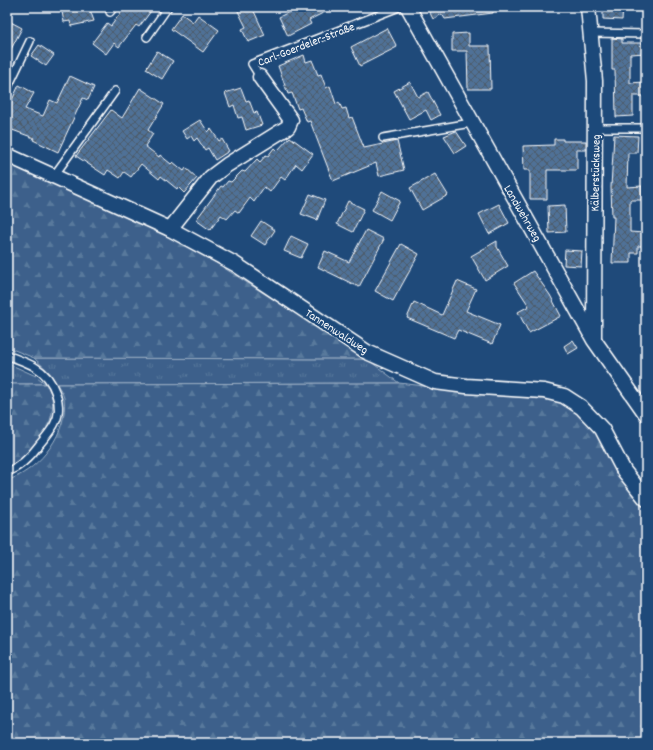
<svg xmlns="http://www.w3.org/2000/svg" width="653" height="750" font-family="Dekko,sans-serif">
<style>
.grass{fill:url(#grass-tufts);stroke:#9eb0c5}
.forest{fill:url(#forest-firs);stroke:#9eb0c5}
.building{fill:url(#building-cross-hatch);stroke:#fff}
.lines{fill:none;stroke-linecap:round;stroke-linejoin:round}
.lane-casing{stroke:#fff;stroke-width:10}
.street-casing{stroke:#fff;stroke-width:17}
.lane{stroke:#1f4a7a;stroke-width:7}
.street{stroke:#1f4a7a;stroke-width:14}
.labels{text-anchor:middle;stroke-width:4;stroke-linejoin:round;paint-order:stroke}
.street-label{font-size:12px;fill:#fff;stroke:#1f4a7a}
</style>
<defs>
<pattern id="grass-tufts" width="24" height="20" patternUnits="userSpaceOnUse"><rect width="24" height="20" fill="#3c618b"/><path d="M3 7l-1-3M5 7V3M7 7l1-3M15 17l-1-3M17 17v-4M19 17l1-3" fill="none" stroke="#59799c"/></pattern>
<pattern id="forest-firs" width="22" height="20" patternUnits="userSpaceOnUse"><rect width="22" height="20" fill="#3c618b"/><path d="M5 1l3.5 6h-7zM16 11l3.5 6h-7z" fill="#59799c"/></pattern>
<pattern id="building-cross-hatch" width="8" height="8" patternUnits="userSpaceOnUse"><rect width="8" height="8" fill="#507197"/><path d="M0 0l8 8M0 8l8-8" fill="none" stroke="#4e5b6a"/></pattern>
</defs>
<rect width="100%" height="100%" fill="#1f4a7a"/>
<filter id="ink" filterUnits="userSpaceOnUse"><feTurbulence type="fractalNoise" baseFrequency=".025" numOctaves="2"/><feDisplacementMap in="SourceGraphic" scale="8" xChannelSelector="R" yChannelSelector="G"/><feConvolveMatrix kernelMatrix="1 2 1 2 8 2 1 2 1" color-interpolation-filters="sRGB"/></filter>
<g filter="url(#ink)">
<g class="grass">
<polygon points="34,358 367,359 399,383 57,384 50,373"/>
<polygon points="7,363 36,376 46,384 7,384"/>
</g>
<g class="forest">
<polygon points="7,160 177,238 367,359 34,358 7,347"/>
<path d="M399,383L433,387L465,393L569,401L600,429L646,501V743H7V477H9L11,479C41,468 69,431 64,398C63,393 59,388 57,384Z"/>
<path d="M7,384H46C64,408 42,446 21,462C17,464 11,466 7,469Z"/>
</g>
<g class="building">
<polygon points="61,7 89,7 94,21 71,26 70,21 64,22"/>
<polygon points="125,7 154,7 139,27 136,25 119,47 114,43 106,54 92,43 107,23 111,26"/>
<polygon points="236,7 252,7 265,35 248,42 242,29 246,27"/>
<polygon points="299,7 335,7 309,20 311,24 288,36 279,17"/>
<polygon points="427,7 493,7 493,13 445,19 442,14 433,19"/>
<polygon points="603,7 623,7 622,20 603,19"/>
<polygon points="182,14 193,22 198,15 219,30 203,52 171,29"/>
<polygon points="7,20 22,28 7,57"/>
<polygon points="387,28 397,47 360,66 351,47"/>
<polygon points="469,33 469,46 490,46 491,89 468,89 467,51 452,51 452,34"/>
<polygon points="612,38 622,39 622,43 646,43 646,53 630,54 630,83 644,82 644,96 633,96 633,116 616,117 615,70 612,70"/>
<polygon points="39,45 54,55 46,66 31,56"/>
<polygon points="157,51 173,61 162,79 146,69"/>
<polygon points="304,55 306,62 312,60 318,75 321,74 326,88 330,86 336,104 339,102 342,109 346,108 349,118 352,117 364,148 397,141 404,170 379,176 376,163 333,181 310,121 307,122 301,108 298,109 292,93 288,94 278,66"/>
<polygon points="70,76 94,87 88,100 83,98 58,152 33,140 34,138 7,128 7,111 19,85 34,93 25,109 43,116 50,100 57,103"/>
<polygon points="410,82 418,97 428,92 440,115 431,120 426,110 409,119 394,91"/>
<polygon points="140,88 164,104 148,130 153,134 145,146 159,157 160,155 171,164 173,162 184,171 186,168 197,178 184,193 178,187 177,189 161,176 159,179 141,164 131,177 124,172 120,178 108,170 105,175 76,156 111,110 122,118"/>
<polygon points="241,88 246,101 249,100 254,113 257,112 262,125 246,130 242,117 238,118 234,105 230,107 225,93"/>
<polygon points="200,120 208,132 211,129 219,141 222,139 229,151 215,160 208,148 205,150 197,138 194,141 191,136 187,139 182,131"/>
<polygon points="456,131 466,146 455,153 444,136"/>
<polygon points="614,135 638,136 637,153 628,153 627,187 642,186 642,200 630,200 630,232 644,233 643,246 638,246 638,253 631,253 631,263 612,263 614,217 612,217 611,187"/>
<polygon points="290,137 313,154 302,169 296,164 285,180 281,177 270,192 264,187 254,202 250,198 239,213 235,210 227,219 221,215 210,230 196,220 221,186 223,187 228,181 231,182 242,171 245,172 257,159 260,162 266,155 268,156 274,148 277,151"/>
<polygon points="554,139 563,139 563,141 586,141 586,150 577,150 577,170 547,170 547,199 530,199 530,170 524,170 523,146 554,145"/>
<polygon points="435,174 448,195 422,210 410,188"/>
<polygon points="382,191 400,201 390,220 372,210"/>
<polygon points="310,194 325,200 317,220 301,214"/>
<polygon points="348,201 364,209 353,232 337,224"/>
<polygon points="499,204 509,223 489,234 479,214"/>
<polygon points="565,205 566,232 549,233 548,206"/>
<polygon points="261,221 275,230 265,245 251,236"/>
<polygon points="366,230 384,239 359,287 318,267 325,251 349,262"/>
<polygon points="291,236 308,244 301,258 284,251"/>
<polygon points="497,241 497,247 508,266 485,280 471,256"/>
<polygon points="401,244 419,254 393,301 375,291"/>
<polygon points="565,250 582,251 581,266 564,265"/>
<polygon points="533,271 550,295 561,316 529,333 518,312 529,306 514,283"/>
<polygon points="457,281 476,289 466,311 500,325 492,344 458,330 454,338 407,318 414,302 442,315"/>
<polygon points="573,340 578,348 568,354 564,346"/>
</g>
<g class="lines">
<g class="lane-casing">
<g id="lane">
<polyline points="110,12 114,7"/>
<polyline points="591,33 646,34"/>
<polyline points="147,37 168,7"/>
<polyline points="260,77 252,64 399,7"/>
<polyline points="7,89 30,41"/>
<polyline points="595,128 646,128"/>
<polyline points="383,138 471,123"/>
<polyline points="53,177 115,91"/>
<path d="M7,355C16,359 27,362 35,367C54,378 65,406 54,425C50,432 44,439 39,445C31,456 20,467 7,472"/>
</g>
</g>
<g class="street-casing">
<g id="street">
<polyline points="408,7 594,340 646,414"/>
<polyline points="588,7 595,81 594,338"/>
<polyline points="7,155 170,229 235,264 367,352 435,382 466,386 544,391 564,396 581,407 602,429 624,471 646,499"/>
<polyline points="170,229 211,177 227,165 288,127 291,120 260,77"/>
</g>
</g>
<use href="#lane" class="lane"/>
<use href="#street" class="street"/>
</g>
</g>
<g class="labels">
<g class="street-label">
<text transform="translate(306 44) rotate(-21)" y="4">Carl-Goerdeler-Straße</text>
<text transform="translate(595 173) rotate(-89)" y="4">Kälberstücksweg</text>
<text transform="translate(523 213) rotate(60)" y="4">Landwehrweg</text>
<text transform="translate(337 331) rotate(33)" y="4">Tannenwaldweg</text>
</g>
</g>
<rect width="653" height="750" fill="none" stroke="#1f4a7a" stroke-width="24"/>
<rect x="12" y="12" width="629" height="726" fill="none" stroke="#fff" stroke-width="1.5" filter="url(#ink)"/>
</svg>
